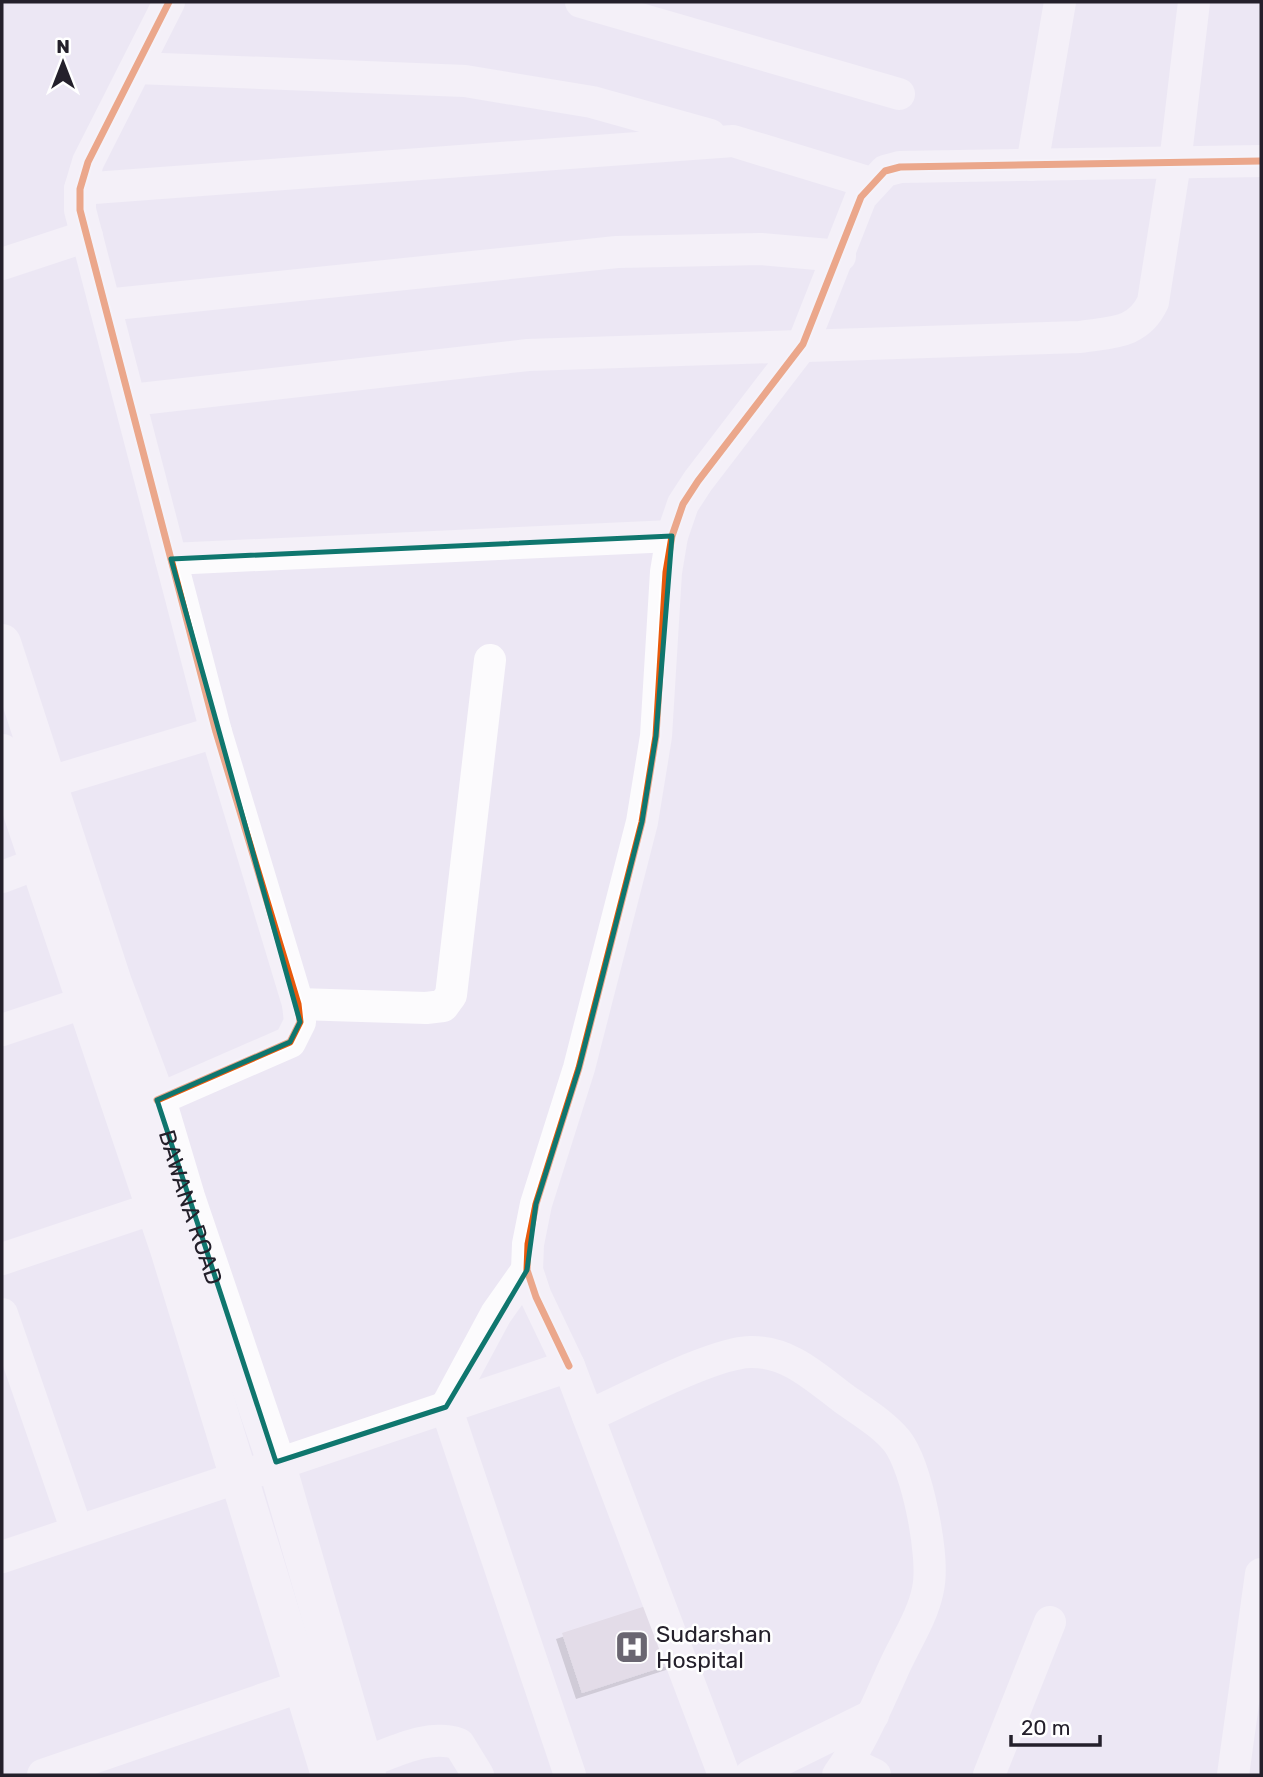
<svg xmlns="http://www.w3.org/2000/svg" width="1263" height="1777" font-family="Rubik,sans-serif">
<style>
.building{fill:#d7cfd9;filter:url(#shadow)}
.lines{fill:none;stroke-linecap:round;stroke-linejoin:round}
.street{stroke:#fcfbfd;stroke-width:32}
.secondary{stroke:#fcfbfd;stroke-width:38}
.cycleway-casing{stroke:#fff;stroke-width:11}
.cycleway{stroke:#e8590c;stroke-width:7}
.marked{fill:none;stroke:#0f766e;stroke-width:5;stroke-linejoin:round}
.labels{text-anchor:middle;stroke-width:5;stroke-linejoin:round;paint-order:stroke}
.street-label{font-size:23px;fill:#24202b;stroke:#fff}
.poi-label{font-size:23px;fill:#24202b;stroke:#fff;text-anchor:start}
</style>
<defs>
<filter id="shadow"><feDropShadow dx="-6" dy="6" stdDeviation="0" flood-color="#0004"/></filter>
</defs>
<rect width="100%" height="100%" fill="#ece7f4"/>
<polygon class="building" points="655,1603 675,1663 582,1693 562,1633"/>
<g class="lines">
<g class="street">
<polyline points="581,2 899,94"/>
<polyline points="137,68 465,81 592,102 710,135"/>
<polyline points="1032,165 1060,2"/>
<polyline points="80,189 733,141 871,183"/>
<polyline points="2,264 87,236"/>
<polyline points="105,305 617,252 761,249 840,256"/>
<path d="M131,400L528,355L1080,337C1112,332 1138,334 1153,302L1175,163L1194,2"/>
<polyline points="171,559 672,536"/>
<polyline points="27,789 216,732"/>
<polyline points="2,877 39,863"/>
<polyline points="298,1004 426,1008 443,1006 451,995 490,660"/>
<polyline points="2,1030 86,1002"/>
<polyline points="157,1100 290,1042 300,1022 298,1004 216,732 80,210 80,189 88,162 169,2"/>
<polyline points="2,1259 178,1200"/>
<polyline points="527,1270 496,1314 446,1407 570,1775"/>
<polyline points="2,1314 77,1531"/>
<polyline points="569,1366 536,1297 527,1270 528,1244 536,1204 579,1068 642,822 656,736 666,572 672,536 683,504 698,481 803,344 861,197 885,171 900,167 1261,161"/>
<path d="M588,1416C627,1399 712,1353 750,1352C788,1351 814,1376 843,1398C861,1411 882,1423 897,1441C917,1467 935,1557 928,1589C923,1617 903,1646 892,1672C876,1707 861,1744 838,1775"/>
<polyline points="2,1557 569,1366 724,1775"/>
<polyline points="848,1762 875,1775"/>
<path d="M363,1763C393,1753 428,1733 459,1744L478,1775"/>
<polyline points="43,1775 302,1686"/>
<polyline points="751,1775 873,1715"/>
<polyline points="989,1775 1050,1622"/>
<polyline points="1233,1775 1261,1574"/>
</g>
<g class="secondary">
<path id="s1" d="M2,643L113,983L157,1100L186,1197L276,1462L367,1775"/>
<polyline points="2,753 169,1249 330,1775"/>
</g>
<g class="cycleway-casing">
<g id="cycleway">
<polyline points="157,1100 290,1042 300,1022 298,1004 216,732 80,210 80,189 88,162 169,2"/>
<polyline points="569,1366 536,1297 527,1270 528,1244 536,1204 579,1068 642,822 656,736 666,572 672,536 683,504 698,481 803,344 861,197 885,171 900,167 1261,161"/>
</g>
</g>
<use href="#cycleway" class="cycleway"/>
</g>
<path d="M0 0H1263V1777H0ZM672,536L656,736L642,822L579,1068L536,1204L527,1270L446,1407L276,1462L157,1100L290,1042L300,1022L171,559Z" fill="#ece7f4" fill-opacity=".55" fill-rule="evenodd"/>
<path class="marked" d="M672,536L656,736L642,822L579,1068L536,1204L527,1270L446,1407L276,1462L157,1100L290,1042L300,1022L171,559Z"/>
<defs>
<g id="hospital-square" transform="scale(1.75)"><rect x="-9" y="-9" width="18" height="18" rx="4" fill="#6a6671" stroke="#fff"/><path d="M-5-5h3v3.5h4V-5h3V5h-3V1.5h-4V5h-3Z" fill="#fff"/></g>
</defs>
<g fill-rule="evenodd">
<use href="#hospital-square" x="632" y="1647"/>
</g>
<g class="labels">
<g class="street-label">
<text dy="8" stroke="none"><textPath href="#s1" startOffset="595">BAWANA ROAD</textPath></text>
</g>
<g class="poi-label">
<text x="656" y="1642">Sudarshan<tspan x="656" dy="26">Hospital</tspan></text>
</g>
</g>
<rect width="1263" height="1777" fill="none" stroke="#24202b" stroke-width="7"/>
<g transform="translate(63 63)" stroke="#ffffff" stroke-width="5" paint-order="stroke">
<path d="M0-5L12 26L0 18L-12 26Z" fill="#24202b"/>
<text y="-10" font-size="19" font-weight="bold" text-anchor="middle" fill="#24202b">N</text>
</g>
<path d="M1011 1735v10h89v-10" fill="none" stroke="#24202b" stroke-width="3.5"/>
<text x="1021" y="1735" font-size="21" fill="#24202b" stroke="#ffffff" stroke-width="5" paint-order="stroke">20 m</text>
</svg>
